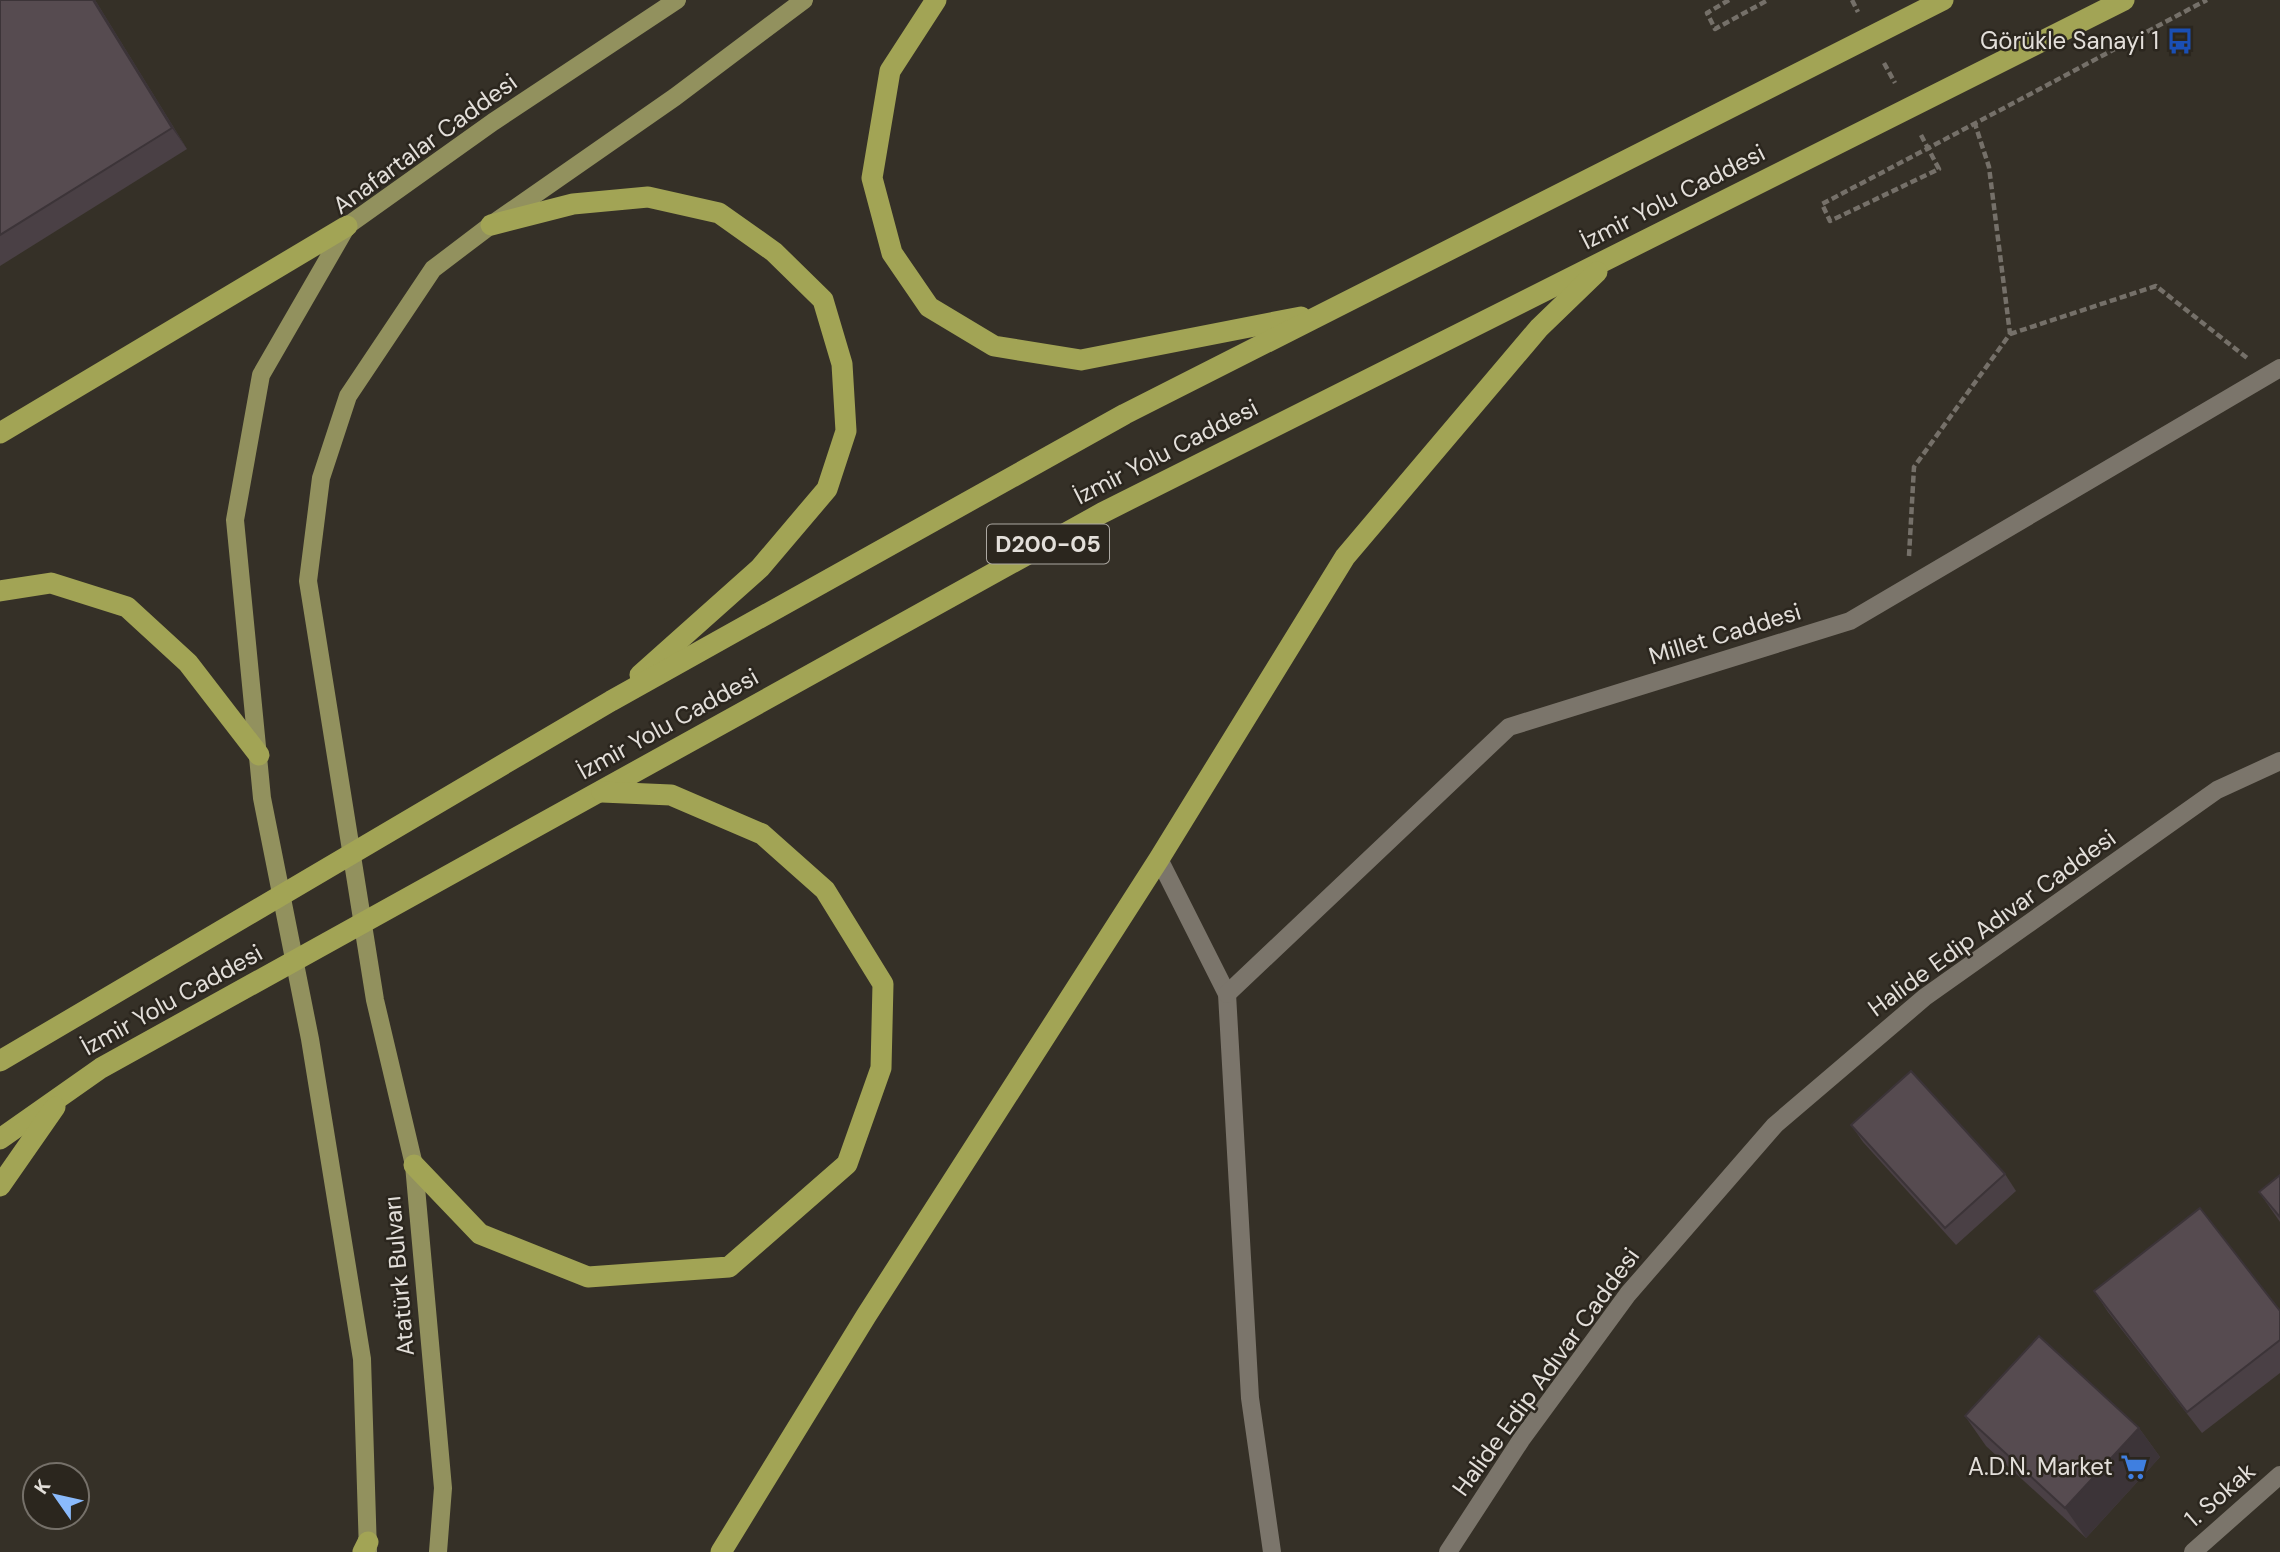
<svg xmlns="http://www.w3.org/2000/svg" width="2280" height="1552" font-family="'DM Sans',sans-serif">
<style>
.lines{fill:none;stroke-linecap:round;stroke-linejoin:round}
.path{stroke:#757069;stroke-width:4.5;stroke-dasharray:7 3.5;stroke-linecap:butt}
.minor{stroke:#7b756b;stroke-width:18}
.major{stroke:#92915e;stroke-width:18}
.highway{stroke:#a2a455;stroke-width:21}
.wall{fill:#4a4045}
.shaded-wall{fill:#3c3438}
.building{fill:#564b50;stroke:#3c3438;stroke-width:2}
.labels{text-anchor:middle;stroke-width:5;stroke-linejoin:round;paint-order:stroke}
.shield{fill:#2b261e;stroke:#aca8a2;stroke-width:2}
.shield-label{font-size:23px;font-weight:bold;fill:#e3dfda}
.poi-label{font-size:24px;fill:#e3dfda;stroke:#2b261e;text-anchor:end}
.street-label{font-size:24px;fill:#e3dfda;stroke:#2b261e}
</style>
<rect width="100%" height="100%" fill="#353027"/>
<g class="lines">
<g class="path">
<polyline points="1729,0 1707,13 1715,29 1768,0"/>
<polyline points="1852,0 1858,12"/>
<polyline points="1884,63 1895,83"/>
<path d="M1921,135L1939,169L1830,221L1822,204C1948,138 2072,72 2197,5L2207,0"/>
<polyline points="2010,334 2156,286 2247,358"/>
<polyline points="1909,556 1914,467 2010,334 1989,167 1975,124"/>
</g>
<g class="minor">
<polyline points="1159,859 1227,994 1250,1398 1272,1552"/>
<polyline points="1227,994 1509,727 1850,621 2280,368"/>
<polyline points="1448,1552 1521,1440 1628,1294 1775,1125 1925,997 2217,790 2280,761"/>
<polyline points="2193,1552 2280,1475"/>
</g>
<g class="major">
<polyline points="368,1552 362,1359 310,1039 262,798 235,520 261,375 347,226 493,122 677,0"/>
<polyline points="438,1552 443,1488 414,1165 375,1000 308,581 321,478 348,396 433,269 491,225 675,97 804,0"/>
</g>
<g class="highway">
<polyline points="936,0 890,71 872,178 892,253 929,307 994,346 1081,360 1301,317"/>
<polyline points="491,225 573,204 648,197 719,213 774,252 823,300 842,364 846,431 827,489 760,568 640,675"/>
<polyline points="0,433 347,226"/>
<polyline points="0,591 51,583 127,607 188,663 259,755"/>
<polyline points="0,1061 611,701 1125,414 1943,0"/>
<polyline points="0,1139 101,1068 1102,513 2124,0"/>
<polyline points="414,1165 480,1234 588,1277 729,1267 847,1164 881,1068 883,984 825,890 762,834 671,795 602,792"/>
<polyline points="0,1186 55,1107"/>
<polyline points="363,1552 368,1542"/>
<polyline points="721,1552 866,1316 1159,859 1345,557 1539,328 1597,272"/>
</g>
</g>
<g class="wall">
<polygon points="0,0 95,0 187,149 0,266"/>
<polygon points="1851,1125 2005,1174 2016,1191 1956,1245 1863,1142"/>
<polygon points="2280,1175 2280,1222 2259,1192"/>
<polygon points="2094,1291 2280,1311 2280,1373 2202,1433 2108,1312"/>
<polygon points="1965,1416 2139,1428 2160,1457 2086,1538 1986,1446"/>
</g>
<g class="shaded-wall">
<polygon points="93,0 95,0 187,149 172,128"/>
<polygon points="2139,1428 2160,1457 2086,1538 2065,1508"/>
</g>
<g class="building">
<polygon points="0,0 93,0 172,128 0,235"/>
<polygon points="1911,1071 2005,1174 1945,1228 1851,1125"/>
<polygon points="2280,1175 2280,1217 2259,1192"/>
<polygon points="2200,1208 2280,1311 2280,1340 2187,1412 2094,1291"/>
<polygon points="2039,1336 2139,1428 2065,1508 1965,1416"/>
</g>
<defs>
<g id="bus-bare" transform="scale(2.1)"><path d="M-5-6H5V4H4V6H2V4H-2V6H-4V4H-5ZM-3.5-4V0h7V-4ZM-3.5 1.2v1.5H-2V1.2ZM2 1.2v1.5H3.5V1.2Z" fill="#1a4fb4" stroke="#2b261e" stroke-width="2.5" paint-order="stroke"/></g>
<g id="supermarket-bare" transform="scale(2.1)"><path d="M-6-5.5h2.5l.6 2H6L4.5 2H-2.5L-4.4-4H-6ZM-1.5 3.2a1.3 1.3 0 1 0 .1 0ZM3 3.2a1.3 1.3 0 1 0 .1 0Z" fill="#3f7fe0" stroke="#2b261e" stroke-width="2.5" paint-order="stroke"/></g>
</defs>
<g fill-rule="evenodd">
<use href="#bus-bare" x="2180" y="41"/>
<use href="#supermarket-bare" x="2134" y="1467"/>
</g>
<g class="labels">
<rect class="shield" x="987" y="524.5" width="122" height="39" rx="5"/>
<g class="shield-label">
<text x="1048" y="552">D200-05</text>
</g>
<g class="poi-label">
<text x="2159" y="49">Görükle Sanayi 1</text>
<text x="2113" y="1475">A.D.N. Market</text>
</g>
<g class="street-label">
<text transform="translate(425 144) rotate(-36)" y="8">Anafartalar Caddesi</text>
<text transform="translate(1673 197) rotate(-27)" y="8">İzmir Yolu Caddesi</text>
<text transform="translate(1166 452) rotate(-27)" y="8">İzmir Yolu Caddesi</text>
<text transform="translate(1725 634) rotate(-17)" y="8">Millet Caddesi</text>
<text transform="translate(668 724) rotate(-29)" y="8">İzmir Yolu Caddesi</text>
<text transform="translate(1992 923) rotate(-36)" y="8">Halide Edip Adıvar Caddesi</text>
<text transform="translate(172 1000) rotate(-29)" y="8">İzmir Yolu Caddesi</text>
<text transform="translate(399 1276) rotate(-95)" y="8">Atatürk Bulvarı</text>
<text transform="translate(1546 1372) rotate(-54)" y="8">Halide Edip Adıvar Caddesi</text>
<text transform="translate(2220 1495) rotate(-41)" y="8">1. Sokak</text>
</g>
</g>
<g transform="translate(56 1496) rotate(304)"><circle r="33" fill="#2b261e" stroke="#757069" stroke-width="2"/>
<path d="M0-5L12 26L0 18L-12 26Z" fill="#8abafc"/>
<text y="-10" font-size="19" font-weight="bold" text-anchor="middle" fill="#e3dfda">K</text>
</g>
</svg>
